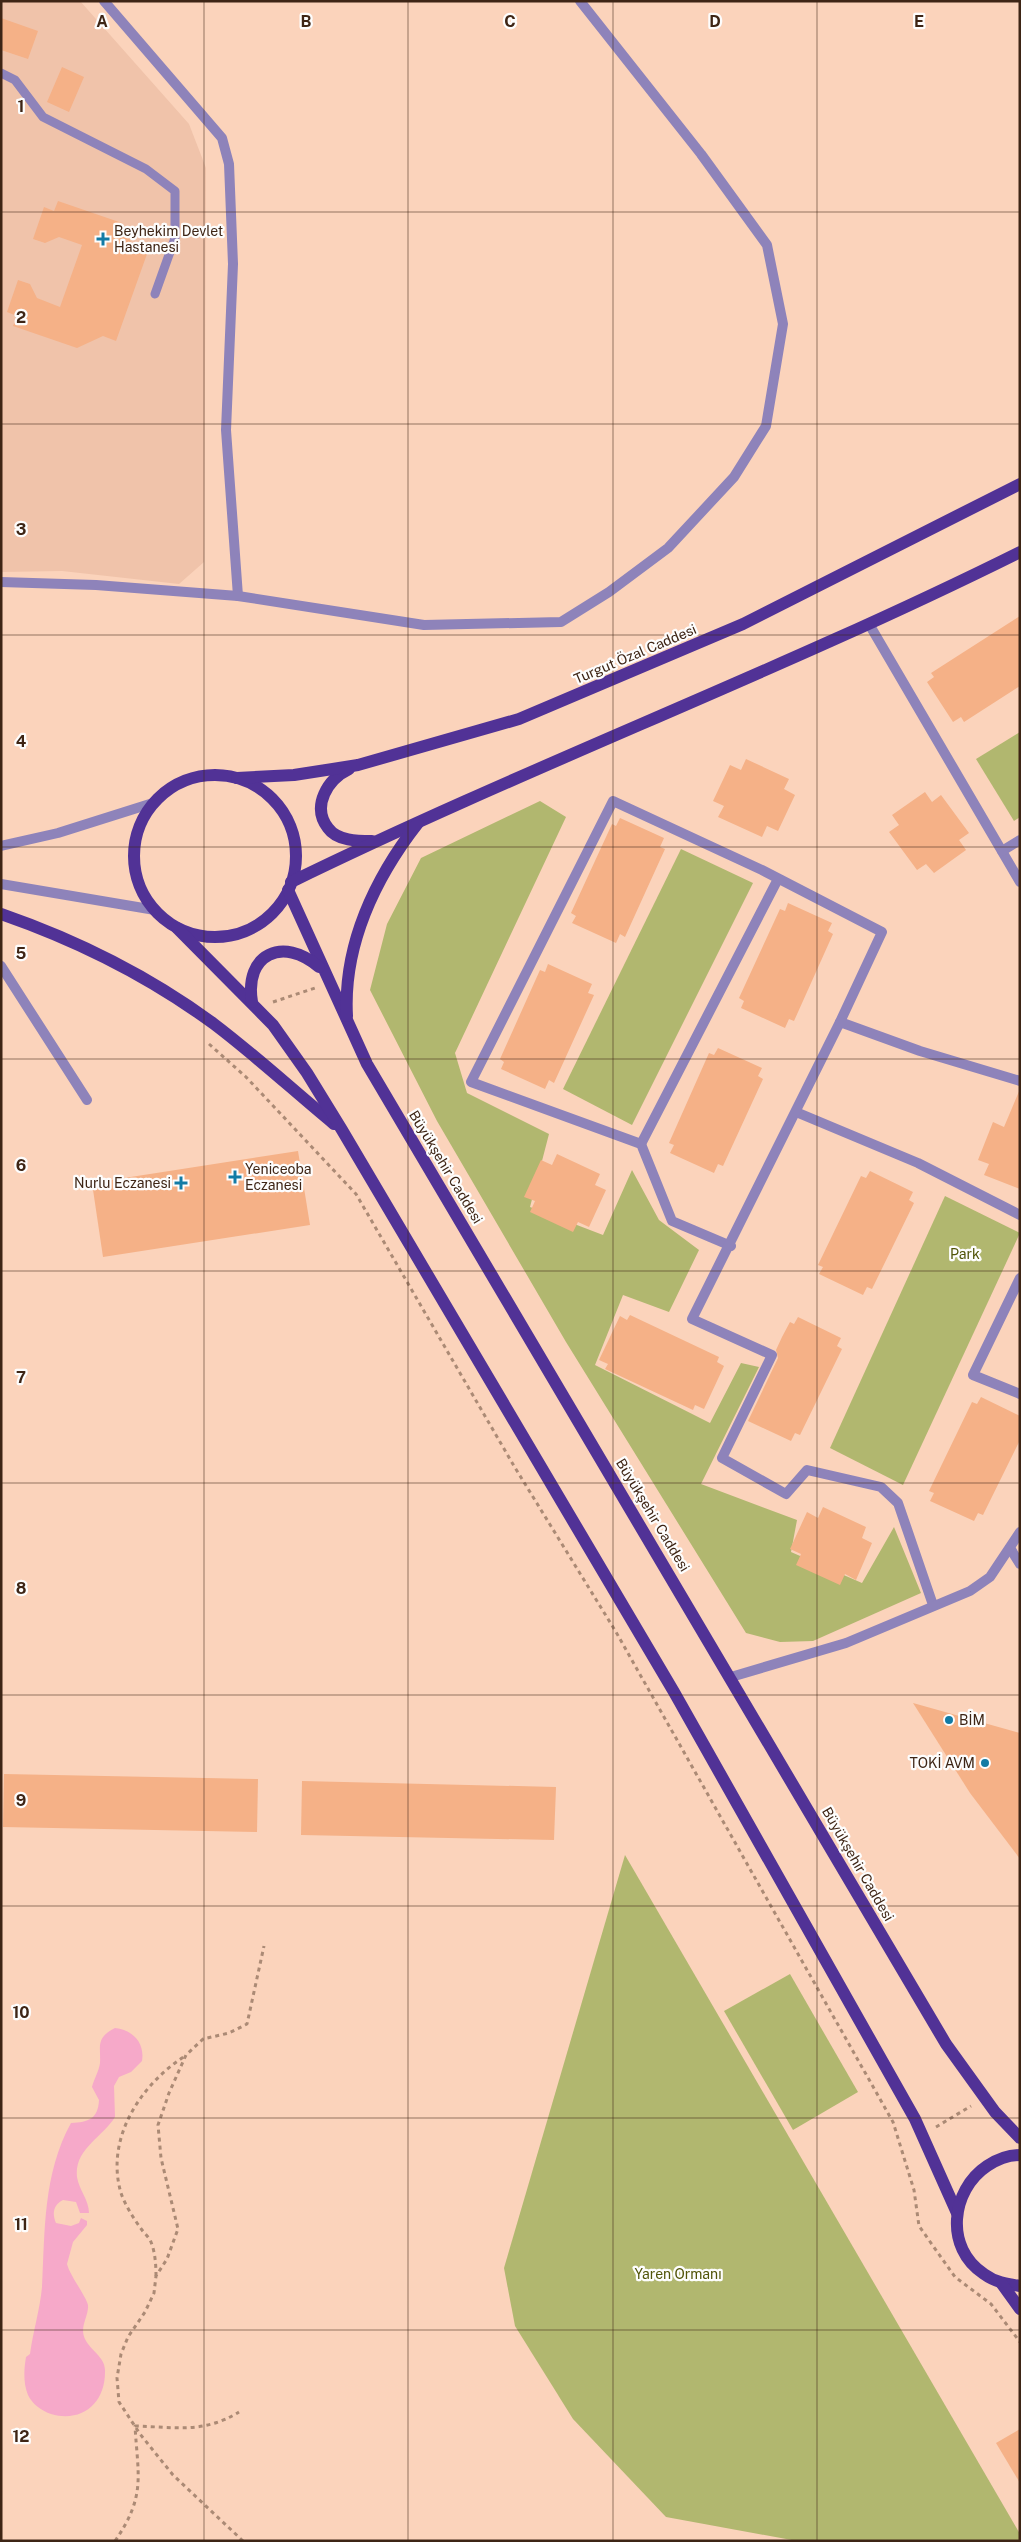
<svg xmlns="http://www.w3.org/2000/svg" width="1021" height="2542" font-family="'Public Sans',sans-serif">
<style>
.built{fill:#f0c3aa}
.green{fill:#b1b76f}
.water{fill:#f6a9c9}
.building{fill:#f5b187}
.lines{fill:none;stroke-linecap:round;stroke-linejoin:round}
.path{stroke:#ab8a75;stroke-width:3;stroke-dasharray:4 4;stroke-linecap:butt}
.service{stroke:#8e83ba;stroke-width:9}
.minor{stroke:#8e83ba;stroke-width:10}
.tertiary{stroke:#8e83ba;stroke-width:10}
.primary{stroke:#513296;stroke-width:12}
.grid{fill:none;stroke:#3e2515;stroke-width:1;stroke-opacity:0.55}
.poi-dot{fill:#127ba5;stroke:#fdfdfd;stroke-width:2}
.labels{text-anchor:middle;stroke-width:4.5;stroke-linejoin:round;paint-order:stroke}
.poi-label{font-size:14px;fill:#3e2515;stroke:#fdfdfd;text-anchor:start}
.street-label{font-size:14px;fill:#3e2515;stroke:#fdfdfd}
.park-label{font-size:14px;fill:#515408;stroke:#fdfdfd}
.grid-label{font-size:16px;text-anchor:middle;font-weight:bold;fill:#3e2515;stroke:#fdfdfd;stroke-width:4.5;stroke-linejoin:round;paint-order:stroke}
</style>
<rect width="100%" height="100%" fill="#fbd3bb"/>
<polygon class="built" points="1,1 80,1 189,124 206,168 204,562 179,584 62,571 1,572"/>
<g class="green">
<polygon points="1020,732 1020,817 1014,821 976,759"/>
<polygon points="540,801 566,817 455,1053 467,1093 549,1134 530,1207 603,1235 632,1170 659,1220 699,1250 669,1312 623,1295 595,1365 710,1423 741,1363 759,1367 701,1484 797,1520 791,1552 862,1583 894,1527 921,1593 813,1641 780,1642 746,1633 566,1342 437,1121 370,990 387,924 421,858"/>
<polygon points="681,849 753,883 632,1125 563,1089"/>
<polygon points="945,1196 1020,1233 903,1485 830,1448"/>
<polygon points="625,1855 1020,2534 1020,2541 797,2541 666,2517 573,2419 515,2326 504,2268"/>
<polygon points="790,1974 858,2092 793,2130 724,2011"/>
</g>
<path class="water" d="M115,2028C133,2030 145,2043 142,2061L131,2072L119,2077L114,2086L115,2117C103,2137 74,2149 77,2177C79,2190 89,2200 89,2213H80L76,2202L63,2200C53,2205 52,2214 56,2223L71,2226L79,2223L81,2218L87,2221V2225L73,2242L67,2264C70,2276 86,2296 88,2305C89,2316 79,2327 85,2339C90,2350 105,2357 105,2370C106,2403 82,2423 51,2414C42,2411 32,2404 28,2395C23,2383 24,2369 26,2357L30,2354C33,2332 40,2309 42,2287C45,2230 43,2174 71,2123C89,2122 98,2119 99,2100L92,2087C94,2079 99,2071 100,2063C101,2047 95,2038 115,2028Z"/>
<g class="building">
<polygon points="1,18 38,31 28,59 1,50"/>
<polygon points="62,67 84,77 69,112 47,102"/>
<polygon points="58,201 122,223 134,249 147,254 116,341 103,336 77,348 13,326 17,316 7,312 18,280 30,284 37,298 60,307 82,245 59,237 45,243 33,239 44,207 54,211"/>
<polygon points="1020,616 1020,686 964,722 961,717 953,722 927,682 934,677 931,673"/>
<polygon points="746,759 789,779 784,789 795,795 778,831 767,826 762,837 718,817 724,806 713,801 730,765 741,770"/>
<polygon points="925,792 932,802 941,795 969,833 959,840 966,850 934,873 926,864 917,870 889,832 899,825 892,815"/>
<polygon points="620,818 664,838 660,847 665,849 625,937 620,934 616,943 572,923 576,916 571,913 612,824 616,826"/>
<polygon points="788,903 832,923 828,931 833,934 794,1021 789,1019 785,1028 741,1008 744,1001 739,998 780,909 785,911"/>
<polygon points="548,964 592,984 588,993 594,995 554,1083 549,1080 545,1089 501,1069 504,1062 500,1059 540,970 545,972"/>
<polygon points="718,1048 762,1068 758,1076 763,1079 723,1166 718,1164 714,1173 670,1153 674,1145 669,1143 709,1053 714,1055"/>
<polygon points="1020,1089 1020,1189 984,1175 989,1164 978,1160 993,1122 1004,1127"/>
<polygon points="298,1151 310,1225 103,1257 92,1183"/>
<polygon points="557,1154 600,1174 595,1185 606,1190 589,1227 578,1222 573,1232 530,1212 535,1201 524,1197 541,1160 552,1165"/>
<polygon points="870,1171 913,1192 909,1200 914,1203 872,1289 867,1287 863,1295 819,1274 823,1267 818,1265 861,1176 866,1178"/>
<polygon points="630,1315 719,1357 717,1362 724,1366 704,1409 695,1405 693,1410 605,1369 608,1364 599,1360 620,1316 627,1320"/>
<polygon points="798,1317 841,1338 837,1346 842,1349 800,1435 795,1433 791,1441 748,1421 778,1358 776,1350 782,1337 790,1322 794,1324"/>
<polygon points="981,1397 1020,1416 1020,1440 983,1515 978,1513 974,1521 930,1501 934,1493 929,1491 972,1402 977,1404"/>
<polygon points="823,1507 866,1527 862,1538 872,1543 856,1580 845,1574 840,1585 796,1565 801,1554 790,1549 807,1512 818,1518"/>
<polygon points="913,1703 1020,1733 1020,1859 970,1793"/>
<polygon points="4,1774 258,1779 257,1832 3,1827"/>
<polygon points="302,1781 556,1787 554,1840 301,1835"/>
<polygon points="1020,2429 1020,2483 996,2443"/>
</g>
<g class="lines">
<g class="path">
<polyline points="273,1002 315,988"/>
<polyline points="209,1044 246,1077 356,1194 514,1466 616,1632 893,2122 914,2190 919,2226 955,2277 991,2304 1020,2342"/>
<polyline points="936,2127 971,2106"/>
<path d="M156,2276C156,2264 155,2252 151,2242C149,2237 145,2234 142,2230C134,2219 125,2205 121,2193C105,2139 140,2085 185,2056"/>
<path d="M115,2541C146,2496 138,2477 135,2426C175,2427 203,2434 239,2412"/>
<polyline points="243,2541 173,2475 140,2434 119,2402 117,2378 121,2354 128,2337 145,2312 154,2293 156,2276 167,2259 178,2229 161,2158 158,2125 169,2093 186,2055 203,2039 229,2033 247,2024 264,1946"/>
</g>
<polyline class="service" points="1,73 15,80 43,117 146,169 175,191 175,238 155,294"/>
<g class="minor">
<polyline points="104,1 222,138 229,164 233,264 226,430 238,596"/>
<polyline points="1,582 96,585 238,596 424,625 561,622 609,592 668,548 734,477 766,426 783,324 767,245 701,154 580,1"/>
<polyline points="869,624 1020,882"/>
<polyline points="1002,851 1020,840"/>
<polyline points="1,966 87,1100"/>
<polyline points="796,1112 918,1163 1020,1215"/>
<polyline points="641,1144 778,879"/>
<polyline points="731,1246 672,1221 641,1144 471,1082 613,801 762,870 882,932 840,1022"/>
<polyline points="1020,1278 973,1375 1020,1394"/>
<polyline points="1010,1548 1020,1564"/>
<polyline points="933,1605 898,1503 881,1487 807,1470 786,1494 722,1458 772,1355 692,1319 840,1022 920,1051 1020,1081"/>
<polyline points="731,1677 846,1643 970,1591 990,1577 1020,1532"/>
</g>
<g class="tertiary">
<polyline points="1,846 58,833 153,803"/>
<polyline points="1,884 155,910"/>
</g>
<g class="primary">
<path d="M349,769C328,779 311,806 328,828C337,841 358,841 372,841"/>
<circle cx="215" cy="856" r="81"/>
<polyline points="237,778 294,775 358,765 519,719 743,624 1020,484"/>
<path d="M291,882C531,765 781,671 1020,552"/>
<polyline points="288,890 367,1064 946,2044 995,2112 1020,2138"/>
<path d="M1,914C76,940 150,977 214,1024C255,1055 294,1091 334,1124"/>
<polyline points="177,928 273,1025 307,1073 342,1130 674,1692 915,2119 957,2213"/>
<path d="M252,1002C244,954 283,936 319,967"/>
<path d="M347,1016C343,945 375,878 418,823"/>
<path d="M1020,2155C1008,2155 996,2160 987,2166C951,2190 944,2248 984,2274C995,2282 1006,2284 1020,2286"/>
<polyline points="1002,2284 1020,2309"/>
</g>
</g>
<path class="grid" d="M204,1V2541M408,1V2541M613,1V2541M817,1V2541M1,212H1020M1,424H1020M1,635H1020M1,847H1020M1,1059H1020M1,1271H1020M1,1483H1020M1,1695H1020M1,1906H1020M1,2118H1020M1,2330H1020"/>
<g class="poi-dot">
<path d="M100.5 231.5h5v5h5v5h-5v5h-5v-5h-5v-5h5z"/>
<path d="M232.5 1169.5h5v5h5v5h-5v5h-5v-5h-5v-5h5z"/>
<path d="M178.5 1175.5h5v5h5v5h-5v5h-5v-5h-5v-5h5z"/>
<circle cx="949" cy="1720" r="5"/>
<circle cx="985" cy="1763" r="5"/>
</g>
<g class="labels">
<g class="poi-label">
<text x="114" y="236">Beyhekim Devlet<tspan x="114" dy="16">Hastanesi</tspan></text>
<text x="245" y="1174">Yeniceoba<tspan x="245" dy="16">Eczanesi</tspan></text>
<text x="171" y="1188" text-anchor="end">Nurlu Eczanesi</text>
<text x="959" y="1725">BİM</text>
<text x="975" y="1768" text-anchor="end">TOKİ AVM</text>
</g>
<g class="street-label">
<text transform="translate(635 654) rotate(-23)" y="5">Turgut Özal Caddesi</text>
<text transform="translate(446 1167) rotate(59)" y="5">Büyükşehir Caddesi</text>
<text transform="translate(653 1515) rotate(59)" y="5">Büyükşehir Caddesi</text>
<text transform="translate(858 1864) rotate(60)" y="5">Büyükşehir Caddesi</text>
</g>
<g class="park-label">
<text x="965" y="1259">Park</text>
<text x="678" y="2279">Yaren Ormanı</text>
</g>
</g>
<g class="grid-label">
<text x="102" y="27">A</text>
<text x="306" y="27">B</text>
<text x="510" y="27">C</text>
<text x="715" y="27">D</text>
<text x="919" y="27">E</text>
<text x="21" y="112">1</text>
<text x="21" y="323">2</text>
<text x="21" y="535">3</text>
<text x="21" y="747">4</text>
<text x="21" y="959">5</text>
<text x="21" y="1171">6</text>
<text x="21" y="1383">7</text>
<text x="21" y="1594">8</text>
<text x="21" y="1806">9</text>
<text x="21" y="2018">10</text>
<text x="21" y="2230">11</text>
<text x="21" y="2442">12</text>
</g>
<rect width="1021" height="2542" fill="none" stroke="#3e2515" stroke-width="5"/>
</svg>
